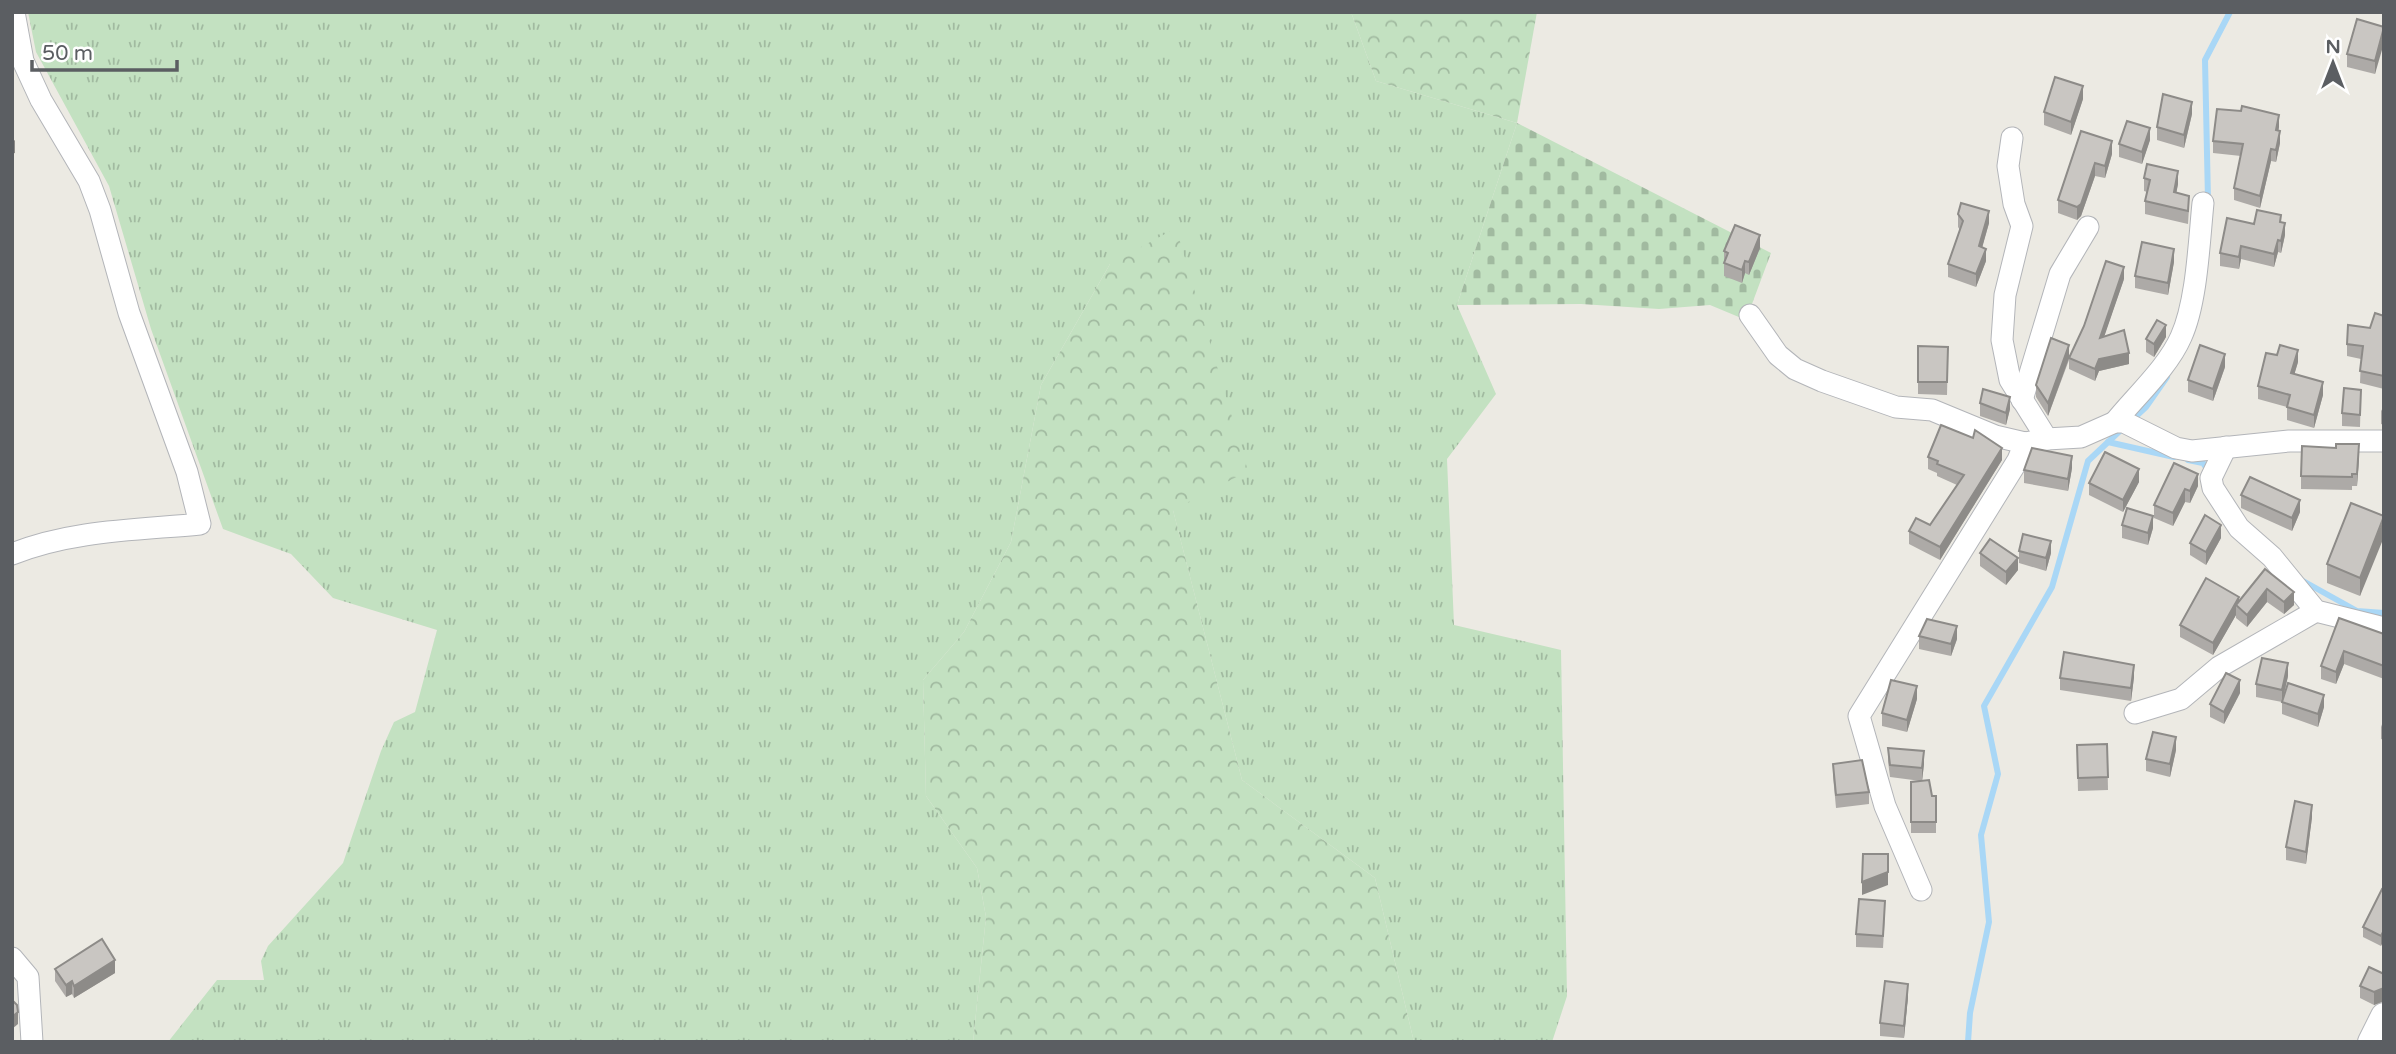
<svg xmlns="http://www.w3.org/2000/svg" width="2396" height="1054" font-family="'Varela Round',sans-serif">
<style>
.grass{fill:url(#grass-tufts)}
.forest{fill:url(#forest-crowns)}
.cemetery{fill:url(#cemetery-stones)}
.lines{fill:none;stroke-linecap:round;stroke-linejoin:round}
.stream{stroke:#a9d7f6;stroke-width:6}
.minor-casing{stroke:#b3b5b9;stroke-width:23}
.tertiary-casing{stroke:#b3b5b9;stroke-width:28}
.minor{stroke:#fff;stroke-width:21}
.tertiary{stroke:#fff;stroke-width:26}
.wall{fill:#adaaa7}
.shaded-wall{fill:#8d8b88}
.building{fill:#c9c6c2;stroke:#8d8b88;stroke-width:2}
</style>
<defs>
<pattern id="grass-tufts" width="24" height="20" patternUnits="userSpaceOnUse" patternTransform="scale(1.75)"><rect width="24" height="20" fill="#c3e1c1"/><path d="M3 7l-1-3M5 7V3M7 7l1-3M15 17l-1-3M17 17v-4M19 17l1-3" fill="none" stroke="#a1baa0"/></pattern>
<pattern id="forest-crowns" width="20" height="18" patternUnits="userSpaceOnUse" patternTransform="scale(1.75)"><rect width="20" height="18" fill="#c3e1c1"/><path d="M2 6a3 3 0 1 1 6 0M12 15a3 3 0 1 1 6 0" fill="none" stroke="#a1baa0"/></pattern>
<pattern id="cemetery-stones" width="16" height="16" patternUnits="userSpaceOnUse" patternTransform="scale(1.75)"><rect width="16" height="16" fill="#c3e1c1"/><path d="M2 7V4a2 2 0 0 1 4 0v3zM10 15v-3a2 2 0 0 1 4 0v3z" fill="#a1baa0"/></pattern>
</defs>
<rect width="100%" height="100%" fill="#eceae3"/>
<polygon class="grass" points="28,12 1351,12 1376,81 1517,123 1457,305 1496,394 1447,459 1454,625 1561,650 1567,996 1552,1042 1414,1042 1375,878 1242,780 1110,264 1041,385 1011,542 964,632 923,680 926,796 977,868 986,917 973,1042 168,1042 217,980 264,980 261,961 268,946 343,863 381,751 394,722 415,712 437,630 333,598 291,554 223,529 151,329 109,186 36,52"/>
<g class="forest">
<polygon points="1351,12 1537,12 1517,123 1376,81"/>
<polygon points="1176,228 1248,471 1173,510 1242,780 1375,878 1414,1042 973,1042 986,917 977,868 926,796 923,680 964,632 1011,542 1041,385 1110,264"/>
</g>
<polygon class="cemetery" points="1517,123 1771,253 1746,320 1710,305 1659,309 1581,304 1457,305"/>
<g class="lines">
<g class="stream">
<polyline points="2208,200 2205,60 2230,12"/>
<polyline points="2132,420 2146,407 2167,377"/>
<polyline points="2108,442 2174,457"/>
<polyline points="2188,460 2203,463 2210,473"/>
<polyline points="2303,581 2357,611 2384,613"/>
<polyline points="1968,1042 1970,1013 1989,922 1981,835 1998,774 1984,706 2052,587 2088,461 2124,427"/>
</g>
<g class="minor-casing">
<g id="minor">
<polyline points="2012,138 2008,166 2014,204 2022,226 2005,295 2002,340 2010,380 2047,439"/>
<polyline points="1750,315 1778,355 1795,369 1822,381 1896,407 1932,410 1995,436 2025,443 2047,439 2081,437 2115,422 2124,422 2176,448 2192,451 2289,441 2384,441"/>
<polyline points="2022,400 2060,274 2088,227"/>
<path d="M2115,422C2136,396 2168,367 2181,337C2197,302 2199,242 2203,203"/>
<polyline points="2226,447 2211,478 2213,488 2239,528 2272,557 2316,611 2384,628"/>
<path d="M12,554C72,530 137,530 200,524L187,472L129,313L100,210L89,181L41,100L23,61L14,12"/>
<polyline points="2135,713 2181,699 2219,667 2316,611"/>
<polyline points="1921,890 1885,806 1859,716 2018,460 2025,443"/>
<polyline points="12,958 28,977 32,1042"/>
</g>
</g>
<g class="tertiary-casing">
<polyline id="tertiary" points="2371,1042 2384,1016"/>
</g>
<use href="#minor" class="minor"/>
<use href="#tertiary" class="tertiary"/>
</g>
<g class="wall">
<polygon points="2384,27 2375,74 2347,67 2347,54"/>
<polygon points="2083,99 2071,135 2044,125 2044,112"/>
<polygon points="2192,114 2184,148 2157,140 2157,127"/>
<polygon points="2279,127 2278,131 2280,143 2276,162 2271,161 2260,208 2234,200 2234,188 2241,156 2213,153 2213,141"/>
<polygon points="2081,131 2112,154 2105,178 2095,176 2081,216 2077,220 2058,213 2058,200"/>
<polygon points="2150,140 2142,164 2119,157 2119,144"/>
<polygon points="2144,178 2178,184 2176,193 2189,208 2188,224 2145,214 2145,201 2147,192 2144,191"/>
<polygon points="1958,214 1989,223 1982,247 1986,261 1976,287 1948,277 1948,264 1960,230 1958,227"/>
<polygon points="2281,222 2285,235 2281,253 2278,252 2274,267 2241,259 2239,269 2220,266 2220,253 2254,224"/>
<polygon points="1760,248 1749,275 1745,273 1742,283 1724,276 1724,251"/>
<polygon points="2174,262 2168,295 2135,288 2135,276"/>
<polygon points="2124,279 2104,336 2129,364 2099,371 2095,381 2069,369 2069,360 2048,416 2036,397 2036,385 2069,356"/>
<polygon points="2384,316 2384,389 2360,383 2361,359 2347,356 2347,344 2370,328"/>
<polygon points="2166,337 2154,357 2146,352 2146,339"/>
<polygon points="1918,346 1948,347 1947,395 1918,394"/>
<polygon points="2298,362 2294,374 2323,395 2314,428 2287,420 2287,407 2258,399 2258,386"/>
<polygon points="2225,367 2213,401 2188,392 2188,380"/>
<polygon points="2361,390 2360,427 2342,426 2342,413"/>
<polygon points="1980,403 2010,409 2006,425 1980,416"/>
<polygon points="2384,406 2384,425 2381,424 2381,411"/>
<polygon points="1928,457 2002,460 1940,560 1909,544 1909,531 1930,525 1957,485 1937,476 1937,473 1928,469"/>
<polygon points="2359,457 2357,486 2352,486 2352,490 2301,489 2301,476"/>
<polygon points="2174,463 2198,486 2190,503 2185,502 2173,526 2154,518 2154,505"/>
<polygon points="2072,468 2068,491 2024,483 2024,470"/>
<polygon points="2139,482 2123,512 2089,495 2089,483"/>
<polygon points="2241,495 2300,512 2292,531 2241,508"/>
<polygon points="2384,516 2360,596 2327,583 2327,564"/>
<polygon points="2122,525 2153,528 2148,545 2122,538"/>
<polygon points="2221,538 2206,565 2190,555 2190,543"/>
<polygon points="2019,551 2051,553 2046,571 2019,563"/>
<polygon points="1980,553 2018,570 2006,585 1980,566"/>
<polygon points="2265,569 2294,605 2284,614 2267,602 2247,627 2236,618 2236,615 2213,655 2180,637 2180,625 2239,601"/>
<polygon points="2339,618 2384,634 2384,679 2344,664 2336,684 2321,679 2321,666"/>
<polygon points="1919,636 1957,639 1951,656 1919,649"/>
<polygon points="2288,676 2284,696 2324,707 2318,727 2282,714 2282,702 2256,697 2256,684"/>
<polygon points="2134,677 2131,701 2060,690 2060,678"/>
<polygon points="2240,693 2224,724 2210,717 2210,704"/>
<polygon points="1917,699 1907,732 1882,726 1882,713"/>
<polygon points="2384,719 2384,740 2381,739 2381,727"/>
<polygon points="2107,744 2108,790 2078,791 2077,745"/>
<polygon points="1888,748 1924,764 1922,781 1932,796 1936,796 1936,833 1911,833 1911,782 1921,781 1890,777 1888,761"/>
<polygon points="2176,750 2170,777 2146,771 2146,759"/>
<polygon points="1833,764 1869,792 1869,804 1836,808 1833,776"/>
<polygon points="2312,817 2306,864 2286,860 2286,847"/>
<polygon points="2384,890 2381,946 2363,937 2363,927"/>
<polygon points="1885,914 1883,948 1856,947 1856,934"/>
<polygon points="55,969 115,973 74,998 72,994 66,997 55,981"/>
<polygon points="2384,974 2384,1001 2374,1005 2360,998 2360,986"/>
<polygon points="1908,997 1904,1038 1880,1036 1880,1023"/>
</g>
<g class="shaded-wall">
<polygon points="2384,30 2384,43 2375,74 2375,61"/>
<polygon points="2083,86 2083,99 2071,135 2071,122"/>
<polygon points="2192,102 2192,114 2184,148 2184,135"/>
<polygon points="2279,115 2279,127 2276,142 2276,130"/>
<polygon points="2150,128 2150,140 2142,164 2142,152"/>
<polygon points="2280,131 2280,143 2276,162 2276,150"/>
<polygon points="15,140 15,153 12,154 12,142"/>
<polygon points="2112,141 2112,154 2105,178 2105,166"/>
<polygon points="2271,149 2271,161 2260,208 2260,196"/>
<polygon points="2095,163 2095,176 2081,216 2077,220 2077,207"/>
<polygon points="2178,171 2178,184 2174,205 2174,192"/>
<polygon points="1989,211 1989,223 1979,259 1979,246"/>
<polygon points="2285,223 2285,235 2281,253 2281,241"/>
<polygon points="1760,235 1760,248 1749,275 1749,262"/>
<polygon points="2278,240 2278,252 2274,267 2274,254"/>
<polygon points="2241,246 2241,259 2239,269 2239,257"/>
<polygon points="1986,249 1986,261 1976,287 1976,274"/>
<polygon points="2174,249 2174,262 2168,295 2168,283"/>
<polygon points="1745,261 1745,273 1742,283 1742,270"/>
<polygon points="2124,267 2124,279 2100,349 2100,338"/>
<polygon points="2166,325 2166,337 2154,357 2154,344"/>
<polygon points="2069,345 2069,358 2048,416 2048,403"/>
<polygon points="2298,350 2298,362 2291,386 2291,373"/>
<polygon points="2129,353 2129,364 2099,371 2095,381 2095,369 2099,359"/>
<polygon points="2225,354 2225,367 2213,401 2213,389"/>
<polygon points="2323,382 2323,395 2314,428 2314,415"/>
<polygon points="2010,397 2010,409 2006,425 2006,413"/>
<polygon points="2359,444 2359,457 2357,486 2357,474"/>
<polygon points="2002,448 2002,460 1940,560 1940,547"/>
<polygon points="2072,456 2072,468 2068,491 2068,479"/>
<polygon points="2139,469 2139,482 2123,512 2123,500"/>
<polygon points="2198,474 2198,486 2190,503 2190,491"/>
<polygon points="2185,489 2185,502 2173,526 2173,513"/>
<polygon points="2300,500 2300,512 2292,531 2292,518"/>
<polygon points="2153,516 2153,528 2148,545 2148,533"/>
<polygon points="2384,518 2384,537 2360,596 2360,578"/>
<polygon points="2221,525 2221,538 2206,565 2206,552"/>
<polygon points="2051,541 2051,553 2046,571 2046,558"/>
<polygon points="2018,558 2018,570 2006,585 2006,572"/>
<polygon points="2267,589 2267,602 2247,627 2247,615"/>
<polygon points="2294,592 2294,605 2284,614 2284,602"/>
<polygon points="2239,597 2239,608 2236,605 2236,615 2213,655 2213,643"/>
<polygon points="1957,626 1957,639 1951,656 1951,644"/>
<polygon points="2344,651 2344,664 2336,684 2336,672"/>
<polygon points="2288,663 2288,676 2282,702 2282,690"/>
<polygon points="2134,665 2134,677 2131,701 2131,688"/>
<polygon points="2240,680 2240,693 2224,724 2224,712"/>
<polygon points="1917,686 1917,699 1907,732 1907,720"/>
<polygon points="2324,695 2324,707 2318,727 2318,714"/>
<polygon points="2176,737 2176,750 2170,777 2170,764"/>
<polygon points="1924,751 1924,764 1922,781 1922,768"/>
<polygon points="2312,805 2312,817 2306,864 2306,852"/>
<polygon points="1888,872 1888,885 1862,895 1862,882"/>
<polygon points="2384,930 2384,940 2381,946 2381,936"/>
<polygon points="115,960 115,973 74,998 74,986"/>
<polygon points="72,981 72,994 66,997 66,985"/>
<polygon points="1908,984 1908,997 1904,1038 1904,1026"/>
<polygon points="2384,988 2384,1001 2374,1005 2374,992"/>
<polygon points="18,1012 18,1024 12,1029 12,1017"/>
</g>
<g class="building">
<polygon points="2357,19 2384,27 2375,61 2347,54"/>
<polygon points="2055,77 2083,86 2071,122 2044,112"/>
<polygon points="2163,94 2192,102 2184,135 2157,127"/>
<polygon points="2242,106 2279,115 2276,130 2280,131 2276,150 2271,149 2260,196 2234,188 2243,144 2213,141 2217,109 2241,111"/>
<polygon points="2127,121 2150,128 2142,152 2119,144"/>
<polygon points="2081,131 2112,141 2105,166 2095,163 2081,204 2077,207 2058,200"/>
<polygon points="2147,164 2178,171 2174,192 2189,196 2188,211 2145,201 2150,180 2144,178"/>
<polygon points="1961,203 1989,211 1979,246 1986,249 1976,274 1948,264 1963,221 1958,214"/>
<polygon points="2257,210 2281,215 2280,222 2285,223 2281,241 2278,240 2274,254 2241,246 2239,257 2220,253 2227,218 2254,224"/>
<polygon points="1735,225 1760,235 1749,262 1745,261 1742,270 1724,263 1728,253 1724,251"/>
<polygon points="2142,242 2174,249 2168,283 2135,276"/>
<polygon points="2106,261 2124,267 2100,338 2124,330 2129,353 2099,359 2095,369 2069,358 2084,326"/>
<polygon points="2375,313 2384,316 2384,376 2360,371 2363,346 2347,344 2348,325 2370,328"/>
<polygon points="2157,320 2166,325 2154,344 2146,339"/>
<polygon points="2051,338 2069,345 2048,403 2036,385"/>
<polygon points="2200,345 2225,354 2213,389 2188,380"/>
<polygon points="2280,345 2298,350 2291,373 2323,382 2314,415 2287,407 2290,395 2258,386 2266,353 2277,355"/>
<polygon points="1918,346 1948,347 1947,382 1918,382"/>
<polygon points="2344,388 2361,390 2360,415 2342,413"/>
<polygon points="1983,389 2010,397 2006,413 1980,403"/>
<polygon points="1941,425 1973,438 1975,430 2002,448 1940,547 1909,531 1916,518 1930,525 1964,475 1937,464 1938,461 1928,457"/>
<polygon points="2336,444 2359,444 2357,474 2352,474 2352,477 2301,476 2302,446 2336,448"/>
<polygon points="2032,448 2072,456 2068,479 2024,470"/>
<polygon points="2105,452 2139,469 2123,500 2089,483"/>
<polygon points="2174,463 2198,474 2190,491 2185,489 2173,513 2154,505"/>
<polygon points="2250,477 2300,500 2292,518 2241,495"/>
<polygon points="2351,503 2384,516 2360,578 2327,564"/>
<polygon points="2127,508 2153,516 2148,533 2122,525"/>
<polygon points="2205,515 2221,525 2206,552 2190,543"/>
<polygon points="2023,534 2051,541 2046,558 2019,551"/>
<polygon points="1990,539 2018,558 2006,572 1980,553"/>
<polygon points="2265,569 2294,592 2284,602 2267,589 2247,615 2236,605"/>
<polygon points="2206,578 2239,597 2213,643 2180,625"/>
<polygon points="2339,618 2384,634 2384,666 2344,651 2336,672 2321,666"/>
<polygon points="1927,619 1957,626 1951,644 1919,636"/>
<polygon points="2064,652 2134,665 2131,688 2060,678"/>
<polygon points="2262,658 2288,663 2282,690 2256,684"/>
<polygon points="2226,673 2240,680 2224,712 2210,704"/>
<polygon points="1891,680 1917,686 1907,720 1882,713"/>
<polygon points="2288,683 2324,695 2318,714 2282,702"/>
<polygon points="2153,732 2176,737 2170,764 2146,759"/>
<polygon points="2107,744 2108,777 2078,778 2077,745"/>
<polygon points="1888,748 1924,751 1922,768 1890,765"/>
<polygon points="1862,760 1869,792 1836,795 1833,764"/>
<polygon points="1929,780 1932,796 1936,796 1936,822 1911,822 1911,782"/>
<polygon points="2295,801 2312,805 2306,852 2286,847"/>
<polygon points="1863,854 1888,854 1888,872 1862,882"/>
<polygon points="2382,889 2384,890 2384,930 2381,936 2363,927"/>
<polygon points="1859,899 1885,901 1883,936 1856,934"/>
<polygon points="102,939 115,960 74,986 72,981 66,985 55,969"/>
<polygon points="2369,967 2384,974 2384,988 2374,992 2360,986"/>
<polygon points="1885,981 1908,984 1904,1026 1880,1023"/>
<polygon points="12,1000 17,1005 18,1012 12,1017"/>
</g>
<rect width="2396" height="1054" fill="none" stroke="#5b5e62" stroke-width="28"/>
<g transform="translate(2333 63)" stroke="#ffffff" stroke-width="5" paint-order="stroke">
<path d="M0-5L12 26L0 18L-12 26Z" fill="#5b5e62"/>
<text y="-10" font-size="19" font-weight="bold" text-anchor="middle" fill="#5b5e62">N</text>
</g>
<path d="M32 60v10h145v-10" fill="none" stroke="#5b5e62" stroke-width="3.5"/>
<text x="42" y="60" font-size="21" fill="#5b5e62" stroke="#ffffff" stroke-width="5" paint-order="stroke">50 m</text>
</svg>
